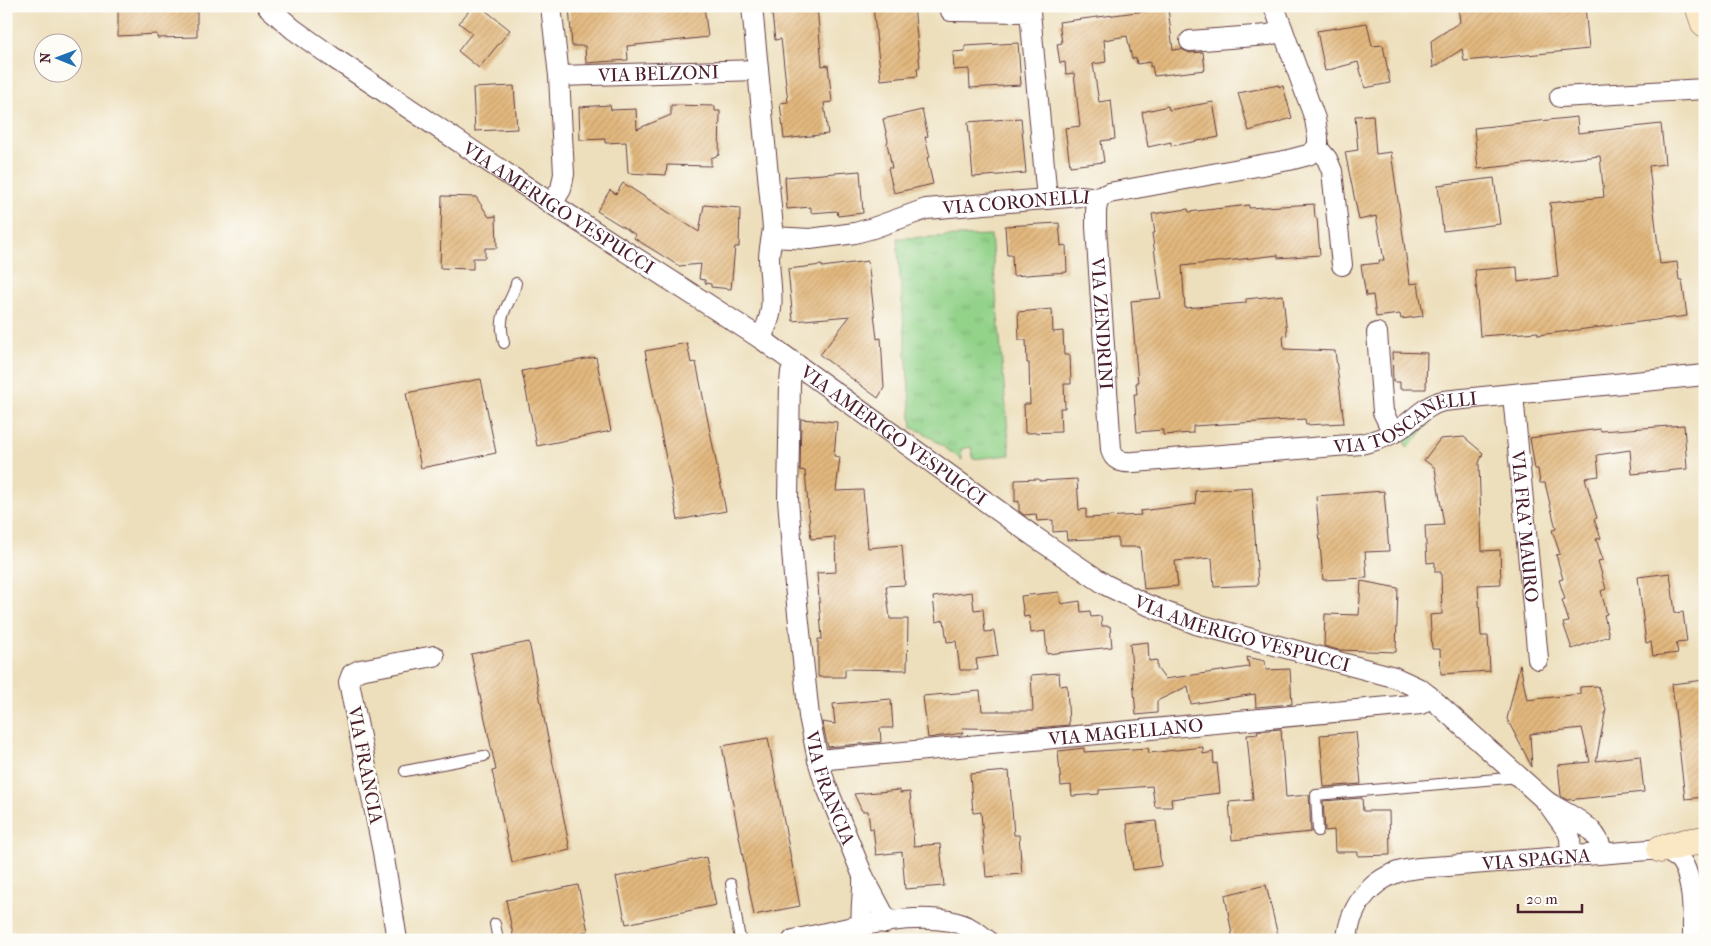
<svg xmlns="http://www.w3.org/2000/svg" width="1711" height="946" font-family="'IM FELL French Canon',serif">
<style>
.grass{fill:url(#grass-tufts);stroke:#6e785a}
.building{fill:url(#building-hatch)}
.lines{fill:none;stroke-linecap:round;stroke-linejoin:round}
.lane-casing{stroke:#623c41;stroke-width:12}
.street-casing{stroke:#623c41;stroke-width:22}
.secondary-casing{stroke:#623c41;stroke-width:29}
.lane{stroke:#fff;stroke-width:10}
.street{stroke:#fff;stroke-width:20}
.secondary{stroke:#fae7c3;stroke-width:28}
.labels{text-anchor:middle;stroke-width:5;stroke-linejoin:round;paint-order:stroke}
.street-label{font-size:19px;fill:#4a1f2b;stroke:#fdfcf7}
</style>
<defs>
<pattern id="grass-tufts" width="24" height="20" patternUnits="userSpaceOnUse" patternTransform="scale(1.25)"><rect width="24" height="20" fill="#92d289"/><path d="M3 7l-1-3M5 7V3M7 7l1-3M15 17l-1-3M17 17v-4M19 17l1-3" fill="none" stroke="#7fb476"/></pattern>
<pattern id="building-hatch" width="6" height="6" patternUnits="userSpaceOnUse" patternTransform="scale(1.25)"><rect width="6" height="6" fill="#e2b87e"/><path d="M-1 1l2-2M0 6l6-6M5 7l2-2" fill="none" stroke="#c39e6d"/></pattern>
</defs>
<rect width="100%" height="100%" fill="#fdfcf7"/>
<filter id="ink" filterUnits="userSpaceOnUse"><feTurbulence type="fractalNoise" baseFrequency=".02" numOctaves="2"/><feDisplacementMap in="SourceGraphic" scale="10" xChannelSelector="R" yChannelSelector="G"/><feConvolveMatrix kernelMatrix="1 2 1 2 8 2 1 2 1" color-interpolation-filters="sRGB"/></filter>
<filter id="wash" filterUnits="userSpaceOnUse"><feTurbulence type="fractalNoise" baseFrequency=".0096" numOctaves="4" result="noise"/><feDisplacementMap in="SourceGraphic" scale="20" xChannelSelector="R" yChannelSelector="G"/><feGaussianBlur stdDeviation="1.12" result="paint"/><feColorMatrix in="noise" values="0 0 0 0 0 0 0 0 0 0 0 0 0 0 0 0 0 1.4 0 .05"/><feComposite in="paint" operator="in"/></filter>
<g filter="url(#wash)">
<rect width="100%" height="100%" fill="#eddfbc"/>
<g class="grass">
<polygon points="991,235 1010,455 973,459 971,447 961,449 962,460 923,432 912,428 897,238"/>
<polygon points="1434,418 1408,448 1404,442"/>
</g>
<g id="blocks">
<g class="building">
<polygon points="118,6 197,6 197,37 157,38 157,34 118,36"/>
<polygon points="473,6 480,6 510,30 479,68 458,51 472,33 459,23"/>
<polygon points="582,6 704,6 708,37 627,46 628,60 586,63 585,46 572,46 569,7"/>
<polygon points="771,6 817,6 822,66 828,65 832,102 824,103 828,134 784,139 780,103 788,102 781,39 775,40"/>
<polygon points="873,6 914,6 920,68 917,68 918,76 881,80"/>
<polygon points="1458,6 1585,6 1589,49 1464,61 1462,49 1433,68 1431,41 1460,22"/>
<polygon points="1168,8 1173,50 1181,49 1190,53 1203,52 1205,70 1154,76 1152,66 1150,67 1150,62 1137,64 1136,58 1132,59 1127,36 1104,40 1106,62 1093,64 1099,102 1111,100 1115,139 1101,141 1104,162 1070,166 1065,128 1080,126 1074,73 1066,74 1065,62 1060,63 1057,44 1062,43 1059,22"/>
<polygon points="1367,23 1372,46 1383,45 1390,83 1365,88 1358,62 1325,71 1317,31"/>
<polygon points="1018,43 1021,85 970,88 969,69 954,70 953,52 965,51 965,46"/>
<polygon points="1279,85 1279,87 1283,86 1292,118 1249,131 1238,93"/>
<polygon points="514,86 517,129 475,131 473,88"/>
<polygon points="1213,102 1219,137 1171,146 1171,142 1148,147 1142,112 1168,106 1169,110"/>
<polygon points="610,105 611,110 636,109 637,129 671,115 671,105 715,106 715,111 720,111 719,155 711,158 711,166 667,165 666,175 628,173 626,142 605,143 605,139 580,140 579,107"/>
<polygon points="922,110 928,136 925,137 930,157 927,158 933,184 894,193 888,168 892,168 887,143 888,141 883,119"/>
<polygon points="1373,115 1376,154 1391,152 1410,284 1418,283 1423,316 1401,319 1400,314 1376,317 1373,295 1366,296 1361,265 1380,263 1379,260 1384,260 1376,216 1359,220 1345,152 1358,150 1355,116"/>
<polygon points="1577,117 1578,133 1661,124 1665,164 1649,166 1660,264 1677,262 1679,280 1682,280 1687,316 1538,335 1538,332 1480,336 1475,270 1517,267 1518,282 1558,277 1550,203 1604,197 1600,156 1478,169 1474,128"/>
<polygon points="1021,118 1026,173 973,177 968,122"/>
<polygon points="860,171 863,213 838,216 837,211 811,213 811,207 787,209 785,177"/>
<polygon points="1494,178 1500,224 1443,231 1438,185"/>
<polygon points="623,183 699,232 704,205 740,208 739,247 735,247 731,289 711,287 711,284 705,283 705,280 699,279 701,264 679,266 634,238 636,235 597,211 610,190 616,194"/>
<polygon points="442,196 476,197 489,217 496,216 497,248 485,248 485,258 473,258 473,269 440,268"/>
<polygon points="1314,204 1315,218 1317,218 1320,255 1278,258 1278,255 1182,266 1185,308 1246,303 1246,299 1283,295 1287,335 1283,336 1284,349 1335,351 1344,423 1306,425 1305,419 1193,426 1193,433 1163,435 1163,430 1137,432 1134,394 1137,394 1136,383 1138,383 1131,301 1161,298 1152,233 1155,233 1152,214 1188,209 1189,212 1249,205 1249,208"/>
<polygon points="1059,223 1061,246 1066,245 1067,272 1013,276 1012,255 1007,255 1005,226"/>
<polygon points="868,261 877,339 881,338 884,388 878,398 820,355 850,316 793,321 788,269 822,265 822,267"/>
<polygon points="1052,309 1053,332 1063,331 1064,355 1070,355 1071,384 1064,384 1065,408 1060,408 1061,432 1025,433 1024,404 1030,404 1029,363 1027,363 1026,340 1019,340 1018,312"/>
<polygon points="687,343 691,363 696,362 726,511 678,520 645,351"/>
<polygon points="1392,352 1427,353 1426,389 1400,389 1400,382 1393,382"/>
<polygon points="596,357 611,431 537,446 522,371"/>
<polygon points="481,379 496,453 421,468 406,393"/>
<polygon points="801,419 837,422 834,456 840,457 836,491 863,490 868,548 902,545 905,585 886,586 890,619 908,619 907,670 845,669 845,677 818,677 818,639 822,639 817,573 836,572 835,537 811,539 805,471 800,470"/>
<polygon points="1684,425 1687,469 1632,474 1630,450 1597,455 1599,476 1585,478 1597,518 1594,519 1601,538 1596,539 1603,560 1598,561 1606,589 1601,591 1607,614 1604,615 1609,636 1572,649 1563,623 1569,622 1562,600 1565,599 1559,580 1563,579 1556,555 1560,554 1552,530 1556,529 1545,483 1540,483 1538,469 1535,469 1530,438 1600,429 1601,431"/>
<polygon points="1464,437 1483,453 1479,463 1482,551 1500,550 1501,584 1478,585 1481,636 1488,636 1490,671 1441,674 1440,649 1432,649 1430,615 1442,614 1441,572 1435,572 1435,562 1427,563 1425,526 1444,525 1435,468 1424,460 1440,439"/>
<polygon points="1039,479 1039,481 1077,479 1079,510 1086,509 1086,518 1141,515 1140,511 1196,504 1195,491 1252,487 1258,585 1214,587 1212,558 1175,561 1178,586 1144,589 1140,547 1118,547 1118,538 1067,540 1066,531 1053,532 1053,520 1037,521 1036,514 1024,515 1019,511 1019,501 1015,502 1015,480"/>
<polygon points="1384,491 1389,551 1365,552 1367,578 1323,580 1316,496"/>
<polygon points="1670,573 1675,613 1683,612 1687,642 1676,643 1678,653 1653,656 1651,642 1646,643 1638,577"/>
<polygon points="1361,581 1398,588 1396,652 1338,650 1324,646 1325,614 1359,615"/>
<polygon points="972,592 974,610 983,609 985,632 994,631 998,656 976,659 978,670 960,670 956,641 947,642 944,620 936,622 933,597"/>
<polygon points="1059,592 1061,604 1080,601 1081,612 1090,611 1091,617 1101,616 1102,626 1110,626 1112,647 1047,654 1045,631 1031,633 1029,616 1024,617 1021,596"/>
<polygon points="529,642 570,850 512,862 492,771 496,770 471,654"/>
<polygon points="1148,642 1149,661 1157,660 1157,668 1165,679 1249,667 1247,657 1265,661 1266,670 1290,669 1292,704 1256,707 1255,694 1191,704 1188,686 1157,701 1157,713 1136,715 1130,644"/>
<polygon points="1520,664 1527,700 1580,694 1580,687 1598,686 1606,709 1596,761 1640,756 1644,792 1567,800 1561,796 1558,765 1590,762 1582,728 1530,734 1532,767 1507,719"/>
<polygon points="1059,673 1060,686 1067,685 1069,725 1025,729 962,728 963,733 928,738 923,696 980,691 982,711 1033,711 1031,675"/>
<polygon points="1705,680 1705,797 1685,799 1672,684"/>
<polygon points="891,699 893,728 880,728 881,742 828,747 822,722 835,724 833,704"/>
<polygon points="1281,729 1286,797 1309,795 1311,832 1232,840 1229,802 1253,800 1247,735 1258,734 1257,731"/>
<polygon points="1356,732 1361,784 1324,787 1320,735"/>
<polygon points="768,738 800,906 754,915 722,746"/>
<polygon points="1203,747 1203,754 1213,752 1214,764 1217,763 1220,793 1171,799 1172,807 1155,807 1152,786 1099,790 1099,794 1072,796 1071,785 1061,786 1058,751 1084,748 1084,752 1148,748 1149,753"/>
<polygon points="1009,771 1014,835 1019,835 1022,874 986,877 981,812 973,813 970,774"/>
<polygon points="900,790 900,793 910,792 914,846 940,844 944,886 905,889 902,852 876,855 873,828 870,829 868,811 862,811 854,794"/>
<polygon points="1362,798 1363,811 1389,811 1390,855 1358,856 1358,852 1335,852 1334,830 1325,831 1323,801"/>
<polygon points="1156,821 1161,866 1133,870 1127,824"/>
<polygon points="706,857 716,905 626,924 616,877"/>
<polygon points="578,885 588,931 545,940 514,940 506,900"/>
<polygon points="1266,885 1279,940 1233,940 1225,895"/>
</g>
</g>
</g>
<g filter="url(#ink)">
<use href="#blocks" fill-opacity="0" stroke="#623c41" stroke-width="1"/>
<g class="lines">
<g class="lane-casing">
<g id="lane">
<path d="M504,343C503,337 501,329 502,322C502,309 514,297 516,283"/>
<polyline points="405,771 484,756"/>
<polyline points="1318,831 1316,795 1519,777"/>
<polyline points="731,884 740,940"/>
<polyline points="495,924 498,940"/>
</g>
</g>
<g class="street-casing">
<g id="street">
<path id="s1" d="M267,6L293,29L331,56L552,204L760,338L1032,535L1106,585L1145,604L1196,624L1394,677L1420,689L1429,696L1546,801"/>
<path id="s2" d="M551,6L559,76L758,70"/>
<path d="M752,6L773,228C772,238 769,249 769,259C770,291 778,310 760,338"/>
<polyline points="950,6 951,11 1030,12 1047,199"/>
<polyline points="1274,6 1315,119 1318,137 1318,148"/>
<polyline points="1190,41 1268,35 1283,31"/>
<polyline points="1560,97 1705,89"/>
<polyline points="1318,148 1327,159 1332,171 1342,265"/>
<path id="s3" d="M1098,198L1096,211V227L1111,449C1113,461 1123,463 1134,462L1361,444C1375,441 1389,437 1401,428C1415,419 1426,405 1443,401L1705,375"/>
<polyline points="552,204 561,189 564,174 559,76"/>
<path id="s4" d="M772,237L810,239L855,233L873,228L926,209L1081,196L1098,198L1109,193L1289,160L1308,155L1318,148"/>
<polyline points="1377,333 1383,412 1393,433"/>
<path id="s5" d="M795,363L791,372L790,383L788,499L794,576L809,716L818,760L825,783L863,876L884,915L885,923"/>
<path id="s6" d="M1513,395L1538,659"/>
<path id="s7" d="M818,760L1421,704L1429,696"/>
<path d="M1571,855L1570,838L1568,832L1546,801C1567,815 1599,825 1602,853"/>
<path d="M862,926C860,909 864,893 863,876"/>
<polyline points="397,940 383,852 349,682 352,674 360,670 434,656"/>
<path d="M793,940C839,931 903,912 950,921C964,924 977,931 987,940"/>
<path id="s8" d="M1347,940C1349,910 1368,882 1398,872C1413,867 1431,867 1448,866L1661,849C1668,852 1676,855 1681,861C1694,879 1693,918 1693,940"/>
</g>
</g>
<g class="secondary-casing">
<g id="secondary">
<polyline points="1699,6 1705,24"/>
<polyline points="1661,849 1685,843 1705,840"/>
</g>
</g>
<use href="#lane" class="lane"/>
<use href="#street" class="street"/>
<use href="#secondary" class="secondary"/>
</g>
</g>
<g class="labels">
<g class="street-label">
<text dy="7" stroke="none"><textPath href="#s2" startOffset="170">VIA BELZONI</textPath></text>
<text dy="7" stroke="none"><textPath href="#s4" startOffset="249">VIA CORONELLI</textPath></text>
<text dy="7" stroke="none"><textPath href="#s1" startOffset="355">VIA AMERIGO VESPUCCI</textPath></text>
<text dy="7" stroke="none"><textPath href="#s3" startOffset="126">VIA ZENDRINI</textPath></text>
<text dy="7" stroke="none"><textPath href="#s3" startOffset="559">VIA TOSCANELLI</textPath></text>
<text dy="7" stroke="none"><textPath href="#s1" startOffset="760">VIA AMERIGO VESPUCCI</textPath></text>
<text dy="7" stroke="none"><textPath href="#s6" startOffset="132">VIA FRA' MAURO</textPath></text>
<text dy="7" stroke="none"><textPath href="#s1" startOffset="1165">VIA AMERIGO VESPUCCI</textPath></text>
<text dy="7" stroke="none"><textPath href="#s7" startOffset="309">VIA MAGELLANO</textPath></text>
<text transform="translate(366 765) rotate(79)" y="7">VIA FRANCIA</text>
<text dy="7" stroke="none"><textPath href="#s5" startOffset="430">VIA FRANCIA</textPath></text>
<text dy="7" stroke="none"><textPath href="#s8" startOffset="229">VIA SPAGNA</textPath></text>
</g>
</g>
<rect width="1711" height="946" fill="none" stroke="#fdfcf7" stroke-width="25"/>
<g transform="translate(58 58) rotate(271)"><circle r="24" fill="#fdfcf7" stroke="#b5a4a5"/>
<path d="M0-4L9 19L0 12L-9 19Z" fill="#1f6fb2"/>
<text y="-8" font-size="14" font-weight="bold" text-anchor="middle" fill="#4a1f2b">N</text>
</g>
<path d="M1518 904v8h64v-8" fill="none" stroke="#4a1f2b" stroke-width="2.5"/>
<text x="1526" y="904" font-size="15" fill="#4a1f2b" stroke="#fdfcf7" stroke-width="4" paint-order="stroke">20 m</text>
</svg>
